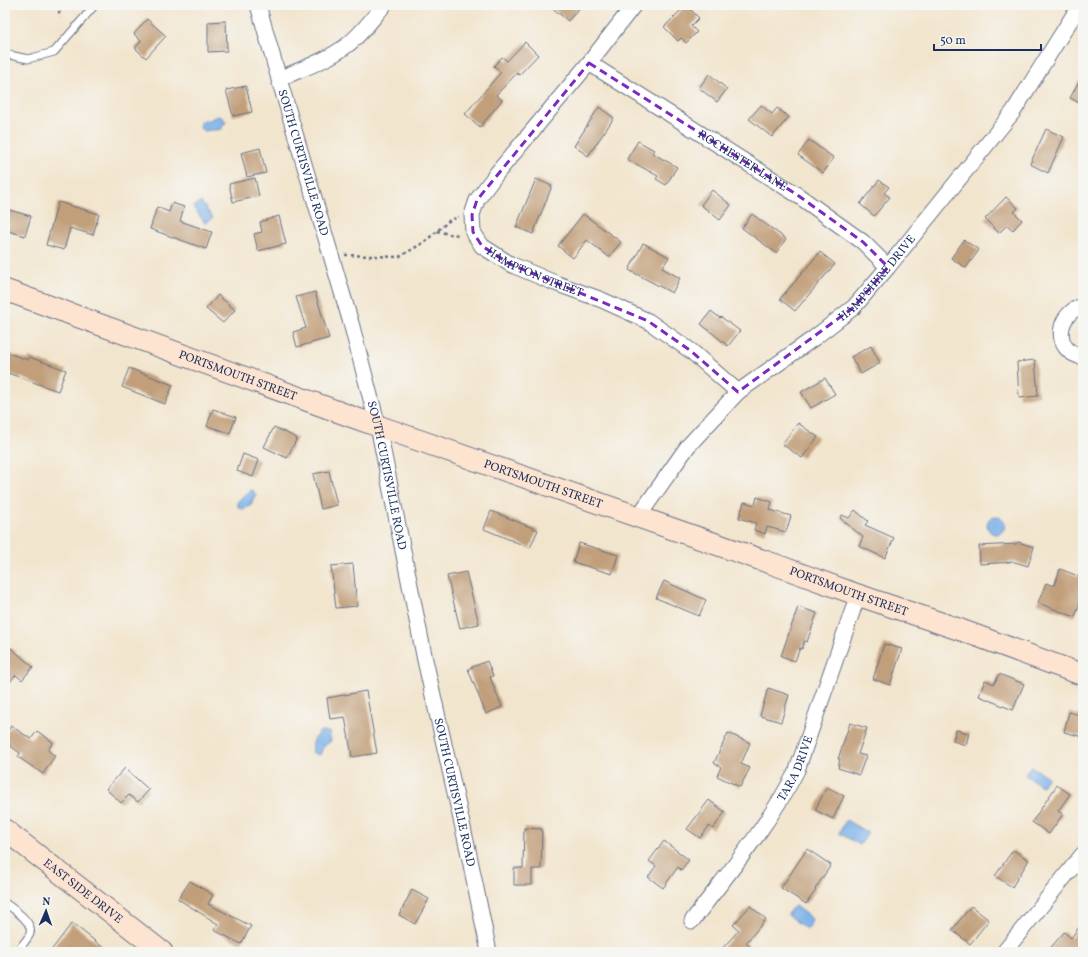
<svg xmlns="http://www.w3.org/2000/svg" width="1088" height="957" font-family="Vollkorn,serif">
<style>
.water{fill:#7bb1e9;stroke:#4b70a4}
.building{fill:#c19f7a}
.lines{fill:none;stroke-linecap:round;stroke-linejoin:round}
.lane-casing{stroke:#666f85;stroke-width:9}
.street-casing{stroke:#666f85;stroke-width:17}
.secondary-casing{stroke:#666f85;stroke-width:23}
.path{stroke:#666f85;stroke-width:2.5;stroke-dasharray:3 3;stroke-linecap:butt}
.lane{stroke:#fff;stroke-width:7}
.street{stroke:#fff;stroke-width:15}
.secondary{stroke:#fde4d1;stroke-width:21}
.marked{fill:none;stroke:#7b2cbf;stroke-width:3;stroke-dasharray:8 5;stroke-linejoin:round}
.labels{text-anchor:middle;stroke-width:4;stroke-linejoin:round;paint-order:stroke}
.street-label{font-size:12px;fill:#1b2f5e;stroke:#f6f6f2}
</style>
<rect width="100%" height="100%" fill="#f6f6f2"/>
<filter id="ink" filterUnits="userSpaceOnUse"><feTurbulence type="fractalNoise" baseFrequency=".025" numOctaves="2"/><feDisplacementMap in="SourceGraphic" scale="8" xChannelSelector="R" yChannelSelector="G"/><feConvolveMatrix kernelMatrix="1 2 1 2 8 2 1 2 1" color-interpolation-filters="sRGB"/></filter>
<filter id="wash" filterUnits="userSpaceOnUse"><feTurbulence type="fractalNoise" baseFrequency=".012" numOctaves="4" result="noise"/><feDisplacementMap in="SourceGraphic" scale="16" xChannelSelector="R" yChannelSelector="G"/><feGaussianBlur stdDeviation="0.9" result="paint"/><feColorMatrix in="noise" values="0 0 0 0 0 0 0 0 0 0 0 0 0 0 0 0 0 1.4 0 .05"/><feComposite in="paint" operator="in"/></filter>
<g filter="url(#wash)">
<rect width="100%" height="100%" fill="#f2e5ce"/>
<g class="water">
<path d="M218,116L223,118L226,122L222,127V129C216,131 211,129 205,131L200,128V122C204,120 207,121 211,119C213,118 215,117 218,116Z"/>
<polygon points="201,202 213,218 205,223 193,207"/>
<polygon points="250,490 253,491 256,495 253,499 252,503 245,509 242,509 238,507 238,501 243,497"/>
<circle cx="996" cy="525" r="9"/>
<path d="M320,731L329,732L331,741L323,747L320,755L313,753C311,745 314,737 320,731Z"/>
<polygon points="1031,766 1048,777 1042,786 1025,775"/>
<polygon points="846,820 868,833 860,845 839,833"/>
<polygon points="795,906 812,919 810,926 806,929 788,915 790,910"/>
</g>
<g id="blocks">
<g class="building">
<polygon points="549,5 582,5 568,21"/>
<polygon points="686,5 699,18 691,26 697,32 686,43 681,38 678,41 664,27"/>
<polygon points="147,19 166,36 146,58 135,48 141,41 134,34"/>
<polygon points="226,21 227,51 208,52 208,22"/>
<polygon points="525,42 538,55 519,75 517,73 496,95 502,100 480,127 465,114 501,72 494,66 502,57 507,61"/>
<polygon points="709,74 727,89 717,102 699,88"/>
<polygon points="1083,74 1083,105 1070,98"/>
<polygon points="246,86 252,112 233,116 226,90"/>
<polygon points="761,105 772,114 777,108 789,117 772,137 749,119"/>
<polygon points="599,107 614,118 588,156 574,146"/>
<polygon points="1046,129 1064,137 1048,173 1030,164"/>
<polygon points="809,140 834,158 823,173 798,155"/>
<polygon points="638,141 654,150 652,153 677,167 666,185 656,179 658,176 627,159"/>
<polygon points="260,148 266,173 247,177 241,153"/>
<polygon points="255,178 259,196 233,202 229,184"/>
<polygon points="536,179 552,186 533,234 516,227"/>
<polygon points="879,180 889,187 884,193 890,197 874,216 860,204"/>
<polygon points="712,190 731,205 720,220 701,205"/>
<polygon points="1006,197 1018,208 1014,212 1022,220 1013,230 1007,225 999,233 985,219"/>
<polygon points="58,202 99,214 93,235 70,228 64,250 46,245"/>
<polygon points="172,203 184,207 180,221 212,232 206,249 150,229 157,207 169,212"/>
<polygon points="5,209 31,216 25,236 5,230"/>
<polygon points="583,214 621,242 609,257 587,240 573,258 558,246"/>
<polygon points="752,214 786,239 776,253 742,228"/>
<polygon points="279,216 286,244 258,251 254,234 262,232 260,222"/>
<polygon points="964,240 979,250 966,268 951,258"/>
<polygon points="643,243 669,257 662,268 680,278 672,293 629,270"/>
<polygon points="820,252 835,264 795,311 780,299"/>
<polygon points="315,292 329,338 297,347 293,332 306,328 296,297"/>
<polygon points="218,295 235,310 223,323 206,309"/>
<polygon points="711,311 720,318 721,317 740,331 728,346 701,324"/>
<polygon points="871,346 880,363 861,374 851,357"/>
<polygon points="5,352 28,360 29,357 66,370 58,391 5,372"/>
<polygon points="1035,360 1038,396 1019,398 1017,362"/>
<polygon points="129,368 173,385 165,404 122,387"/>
<polygon points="825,378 835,394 811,408 801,392"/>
<polygon points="213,409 236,417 230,433 207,426"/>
<polygon points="798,423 818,437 802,458 782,444"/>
<polygon points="274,427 297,438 287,458 264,447"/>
<polygon points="243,454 259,460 253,477 237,471"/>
<polygon points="329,471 337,505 321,509 313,474"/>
<polygon points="757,497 772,502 770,510 791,516 786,532 767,527 765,534 754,530 756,523 739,518 744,502 755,505"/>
<polygon points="855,510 868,521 865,525 894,538 885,558 859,546 863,537 840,518 842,515 849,518"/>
<polygon points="491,511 538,530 530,548 484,529"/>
<polygon points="1018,542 1034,547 1028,566 1015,562 980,564 979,546 1016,544"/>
<polygon points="579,543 618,555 612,574 573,562"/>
<polygon points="353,564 357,606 336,608 331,566"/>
<polygon points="1060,569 1083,578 1083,594 1075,617 1038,603 1046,583 1054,586"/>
<polygon points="466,572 479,624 460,628 447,576"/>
<polygon points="664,581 706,600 699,616 656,598"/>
<polygon points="798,607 817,613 807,642 804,641 802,649 800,648 795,661 781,656"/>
<polygon points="884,644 902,649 890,685 873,679"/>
<polygon points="11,648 33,667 22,680 16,675 5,687 5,654"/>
<polygon points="487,661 493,676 490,677 502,707 486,714 468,669"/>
<polygon points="999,674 1024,684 1013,710 979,696 985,680 994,684"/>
<polygon points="768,688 789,695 781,722 760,716"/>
<polygon points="366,691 377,753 352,757 345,717 330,719 327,698"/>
<polygon points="1069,712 1083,716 1083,737 1064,732"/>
<polygon points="850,723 867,728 858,754 866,756 859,775 838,768 840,759 838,759"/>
<polygon points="11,726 31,739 37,731 53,742 48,750 55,756 43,774 18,757 20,753 5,742 5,735"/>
<polygon points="956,730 969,733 966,745 953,741"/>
<polygon points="728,733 750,743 741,764 750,768 740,787 717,776 721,767 714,763"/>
<polygon points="125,768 149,790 138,802 129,795 121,803 106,789"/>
<polygon points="1057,785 1070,794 1058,811 1063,814 1049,834 1032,822"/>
<polygon points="827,787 844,796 833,819 815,810"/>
<polygon points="709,800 725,812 713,829 709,826 700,838 687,829"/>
<polygon points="524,828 542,829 541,869 532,869 532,885 514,885 514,868 523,868"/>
<polygon points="664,841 689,860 681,870 678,867 663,888 648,877 656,866 649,861"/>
<polygon points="807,849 831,865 815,889 816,890 806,904 781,888"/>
<polygon points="1013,850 1029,860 1012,887 995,876"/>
<polygon points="190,881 213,895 208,904 251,926 241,944 214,930 218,924 178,899"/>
<polygon points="412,890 429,899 415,924 399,915"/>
<polygon points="750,906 766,919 746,943 756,952 719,952 739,930 733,925"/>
<polygon points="971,906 989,920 970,944 952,930"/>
<polygon points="1083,922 1083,952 1047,952 1064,932 1071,938"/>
<polygon points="72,923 109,952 50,952"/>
</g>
</g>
</g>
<g filter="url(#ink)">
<use href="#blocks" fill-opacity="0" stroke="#666f85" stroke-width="1"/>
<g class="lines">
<g class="lane-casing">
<g id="lane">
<polyline points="5,54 28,59 54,52 95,5"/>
<path d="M5,903C13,909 34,922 30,934C27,940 21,946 17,952"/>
</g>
</g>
<g class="street-casing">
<g id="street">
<path id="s1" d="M258,5L279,79L351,323L378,426L425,660L468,850L489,952"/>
<path id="s2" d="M634,5L589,63L497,173L477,200L472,215L473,232L482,246L510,264L555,283L602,300L648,321L691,351L738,392"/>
<path id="s3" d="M589,63L796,194L863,242L888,267"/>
<path d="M279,79C301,69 326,61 346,46C361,35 372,19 384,5"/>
<path d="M1083,306C1056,313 1052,352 1083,357"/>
<path id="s4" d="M638,517L688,446L738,392L814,338L854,307L888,267L1013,112L1080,5"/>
<path id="s5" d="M692,921C729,872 769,825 797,770L858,595"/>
<polyline points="1004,952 1083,854"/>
</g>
</g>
<g class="secondary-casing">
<g id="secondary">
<path id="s6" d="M5,290L358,419L378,426L779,566L858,595L961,630L1083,675"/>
<path id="s7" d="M5,830L162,952"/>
</g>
</g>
<g class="path">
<polyline points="58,5 60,17"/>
<polyline points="437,231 449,234 460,235"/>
<polyline points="345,255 399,257 423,243 450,220 459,217"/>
</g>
<use href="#lane" class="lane"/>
<use href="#street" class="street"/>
<use href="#secondary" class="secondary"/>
</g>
</g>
<path class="marked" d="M589,63L796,194L863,242L888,267L854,307L738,392L691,351L648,321L510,264L482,246L473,232L472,215L477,200Z"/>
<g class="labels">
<g class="street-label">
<text dy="4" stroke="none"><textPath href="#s3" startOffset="182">ROCHESTER LANE</textPath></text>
<text dy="4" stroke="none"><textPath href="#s1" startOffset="164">SOUTH CURTISVILLE ROAD</textPath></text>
<text dy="4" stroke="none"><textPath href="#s2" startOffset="359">HAMPTON STREET</textPath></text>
<text dy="4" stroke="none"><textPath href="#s4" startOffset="341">HAMPSHIRE DRIVE</textPath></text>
<text dy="4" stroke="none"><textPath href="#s6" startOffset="248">PORTSMOUTH STREET</textPath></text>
<text dy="4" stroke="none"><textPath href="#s1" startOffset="488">SOUTH CURTISVILLE ROAD</textPath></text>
<text dy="4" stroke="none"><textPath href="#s6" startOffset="572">PORTSMOUTH STREET</textPath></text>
<text dy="4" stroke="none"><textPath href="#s6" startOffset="896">PORTSMOUTH STREET</textPath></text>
<text dy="4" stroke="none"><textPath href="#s5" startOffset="185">TARA DRIVE</textPath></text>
<text dy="4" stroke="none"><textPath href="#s1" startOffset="812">SOUTH CURTISVILLE ROAD</textPath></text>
<text dy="4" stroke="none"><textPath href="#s7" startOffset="99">EAST SIDE DRIVE</textPath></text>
</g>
</g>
<rect width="1088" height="957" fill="none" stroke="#f6f6f2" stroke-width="20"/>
<g transform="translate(46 911) rotate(2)" stroke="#f6f6f2" stroke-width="3" paint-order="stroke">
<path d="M0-3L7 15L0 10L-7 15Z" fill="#1b2f5e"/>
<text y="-6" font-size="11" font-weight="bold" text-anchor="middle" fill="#1b2f5e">N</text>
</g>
<path d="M934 44v6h107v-6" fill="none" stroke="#1b2f5e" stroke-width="2"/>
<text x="940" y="44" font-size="12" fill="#1b2f5e" stroke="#f6f6f2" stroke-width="3" paint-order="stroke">50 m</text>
</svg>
